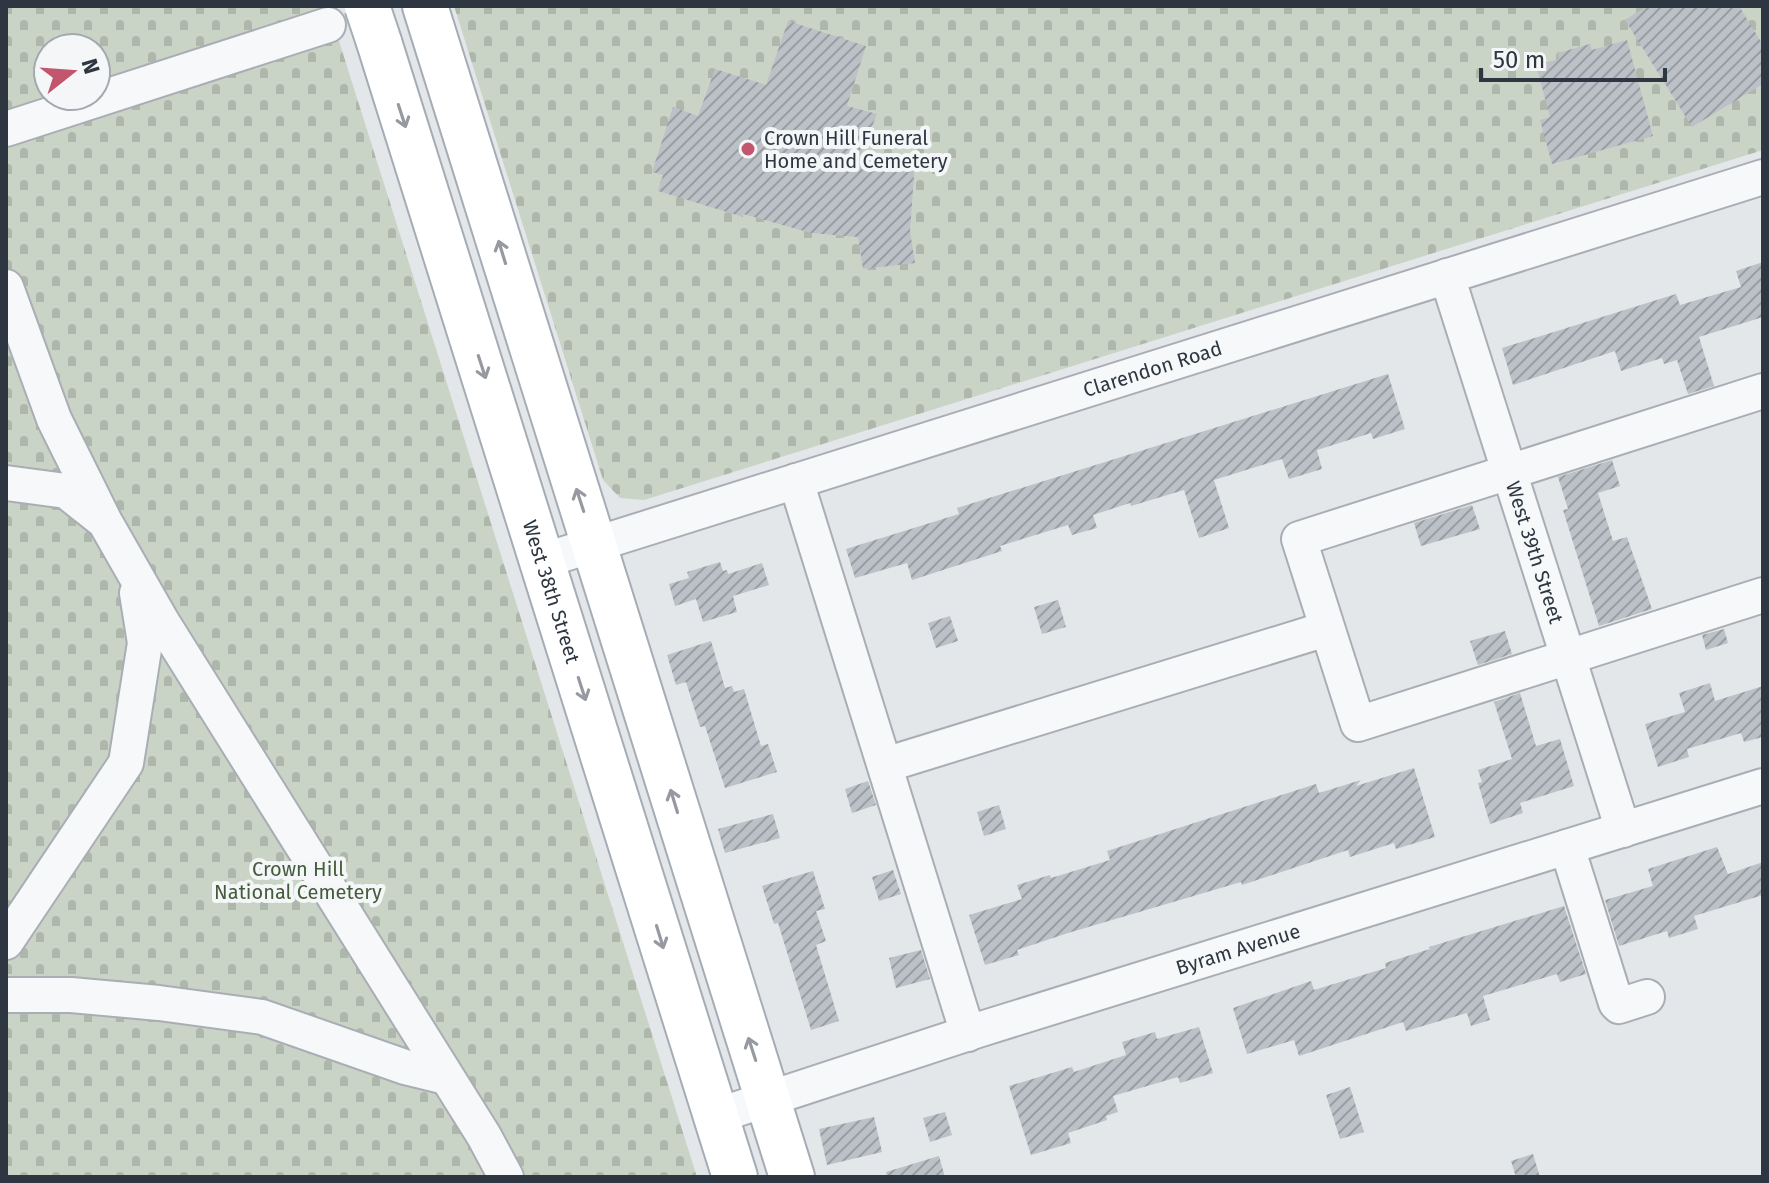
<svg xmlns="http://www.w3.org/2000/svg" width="1769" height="1183" font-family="'Fira Sans',sans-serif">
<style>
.cemetery{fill:url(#cemetery-stones);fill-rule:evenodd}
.building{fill:url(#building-hatch)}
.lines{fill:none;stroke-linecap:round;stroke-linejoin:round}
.minor-casing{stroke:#a9aeb4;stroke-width:38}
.major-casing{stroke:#a4acb5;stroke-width:48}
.minor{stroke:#f6f8f9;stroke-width:34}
.major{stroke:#fff;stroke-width:44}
.major-bridge-casing{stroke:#a4acb5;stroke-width:48;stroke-linecap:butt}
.major-bridge{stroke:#fff;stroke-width:44}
.oneway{stroke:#969aa0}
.poi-dot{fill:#c2566e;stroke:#f4f6f8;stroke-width:3}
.labels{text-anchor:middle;stroke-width:8;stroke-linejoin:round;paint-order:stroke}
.poi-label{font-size:20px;fill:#2d3641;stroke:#f4f6f8;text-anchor:start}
.street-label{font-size:20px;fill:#2d3641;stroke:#f4f6f8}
.park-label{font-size:20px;fill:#445c3c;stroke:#f4f6f8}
</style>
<defs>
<pattern id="cemetery-stones" width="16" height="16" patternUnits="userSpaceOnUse" patternTransform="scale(2)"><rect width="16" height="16" fill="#cad4c6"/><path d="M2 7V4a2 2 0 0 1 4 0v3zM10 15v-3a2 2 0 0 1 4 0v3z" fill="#aeb7ab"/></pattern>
<pattern id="building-hatch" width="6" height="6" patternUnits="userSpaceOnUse" patternTransform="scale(2)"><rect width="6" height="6" fill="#bcc1c7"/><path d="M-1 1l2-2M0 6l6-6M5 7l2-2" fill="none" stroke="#999ea3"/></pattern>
</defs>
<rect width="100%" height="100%" fill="#e4e7ea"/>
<g class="cemetery">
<path d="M6,6H328L697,1177H6ZM48,48H96V96H48Z"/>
<polygon points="454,6 1763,6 1763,150 644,500 620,498 603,480"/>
</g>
<g class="building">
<polygon points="1647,6 1739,6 1763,45 1763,84 1692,127 1625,20"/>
<polygon points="788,21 866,46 847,106 877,114 860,157 915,162 910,231 915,263 863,269 858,237 811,233 743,214 743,217 658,191 663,175 652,172 673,107 698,116 715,69 766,85"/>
<polygon points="1627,40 1653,136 1552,164 1540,120 1550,117 1536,65 1559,59 1558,53 1590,44 1592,50"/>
<polygon points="1763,262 1763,317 1699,337 1714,386 1688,394 1677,360 1664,364 1662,358 1621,371 1615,351 1513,385 1502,348 1676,294 1680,305 1741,287 1736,271"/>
<polygon points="1388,374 1405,429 1373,439 1371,433 1317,450 1322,469 1289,479 1282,459 1214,480 1229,528 1199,538 1184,490 1131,506 1130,503 1093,515 1097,528 1072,535 1068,525 1000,546 1002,551 912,580 907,563 855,578 846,549 959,514 957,508"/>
<polygon points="1612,460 1620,486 1598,493 1613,541 1627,537 1652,609 1599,626 1563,510 1568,509 1558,477"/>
<polygon points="1472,505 1480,529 1421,546 1414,523"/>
<polygon points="720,562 723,571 727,570 728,574 762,563 769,585 733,596 737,612 703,622 696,599 675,606 669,584 689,578 687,572"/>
<polygon points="1058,600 1066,627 1042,634 1034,607"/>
<polygon points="950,616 958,641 936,648 928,623"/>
<polygon points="1724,629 1728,643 1706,650 1702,635"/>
<polygon points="1505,631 1512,654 1478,665 1470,641"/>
<polygon points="711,641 725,688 732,686 734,692 744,689 761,746 768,744 777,772 725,788 705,726 700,727 686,682 676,685 667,655"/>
<polygon points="1710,683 1715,701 1763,686 1763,737 1744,742 1741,733 1687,749 1689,757 1658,767 1645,724 1685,712 1679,693"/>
<polygon points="1520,693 1536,746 1560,739 1574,786 1520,803 1523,813 1490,824 1478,783 1482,782 1478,770 1512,759 1494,702"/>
<polygon points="1414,768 1435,837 1396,849 1394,843 1350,857 1348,850 1242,885 1241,882 1068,933 1017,950 1019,955 985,965 969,915 1022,899 1017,885 1050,875 1051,878 1110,860 1107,851 1316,784 1319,793 1361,780 1356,786"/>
<polygon points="868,781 876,805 852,813 845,789"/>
<polygon points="999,805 1006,829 984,836 977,812"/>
<polygon points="773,814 780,838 725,853 718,829"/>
<polygon points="1717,847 1728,874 1763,862 1763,895 1694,916 1698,929 1669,938 1667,931 1619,946 1605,900 1653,886 1648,869"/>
<polygon points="893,870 901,894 879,901 872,877"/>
<polygon points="813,871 825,909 816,911 826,941 816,945 839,1021 811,1030 778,923 774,924 762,886"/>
<polygon points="1564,906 1586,974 1560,982 1557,974 1483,996 1490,1020 1471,1026 1467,1013 1406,1031 1403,1022 1299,1056 1294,1040 1247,1054 1233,1008 1311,981 1314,990 1386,968 1385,963 1430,949 1429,947"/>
<polygon points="921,950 930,979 896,988 889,958"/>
<polygon points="1199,1027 1213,1073 1180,1083 1178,1077 1113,1096 1118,1112 1106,1116 1107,1120 1068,1133 1071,1143 1031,1155 1009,1086 1072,1067 1074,1072 1126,1055 1122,1042 1155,1032 1157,1039"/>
<polygon points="1350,1087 1364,1132 1340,1139 1326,1095"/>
<polygon points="945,1112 952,1135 930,1142 923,1118"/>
<polygon points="874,1117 882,1152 827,1165 819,1129"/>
<polygon points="1533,1154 1540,1177 1516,1177 1511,1161"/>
<polygon points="939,1156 945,1177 887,1177 886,1172"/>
</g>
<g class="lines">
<g class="minor-casing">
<g id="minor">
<polyline points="6,129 328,25"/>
<path id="s1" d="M1447,276L1623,830"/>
<polyline points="6,287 54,419 105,522 161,620 484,1136 506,1177"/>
<polyline points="1763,391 1299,539 1358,724 1763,595"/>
<polyline points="796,481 968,1034"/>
<polyline points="6,483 66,491 100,518"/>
<path id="s2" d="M542,561L1763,177"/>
<polyline points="885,765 1326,629"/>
<polyline points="1567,847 1616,1003 1619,1006 1647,997"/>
<polyline points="6,942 126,763 145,643 137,593"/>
<polyline points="6,995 71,995 159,1003 262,1017 405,1067 446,1077"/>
<path id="s3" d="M716,1116L978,1030L1763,786"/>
</g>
</g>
<g class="major-casing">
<g id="major">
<polyline points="425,6 792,1177"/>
<path id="s4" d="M379,42L735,1177"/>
</g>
</g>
<use href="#minor" class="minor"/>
<use href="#major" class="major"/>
<g class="major-bridge-casing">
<polyline id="major-bridge" points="367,6 379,42"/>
</g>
<use href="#major-bridge" class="major-bridge"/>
</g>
<defs><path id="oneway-shaft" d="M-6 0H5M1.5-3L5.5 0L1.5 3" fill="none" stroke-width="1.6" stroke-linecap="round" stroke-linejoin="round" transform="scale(2)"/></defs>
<g class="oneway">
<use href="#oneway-shaft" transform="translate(402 116) rotate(72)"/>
<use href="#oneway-shaft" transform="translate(502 252) rotate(-107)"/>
<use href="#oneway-shaft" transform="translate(482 367) rotate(72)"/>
<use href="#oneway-shaft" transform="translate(580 500) rotate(-108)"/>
<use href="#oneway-shaft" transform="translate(582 689) rotate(72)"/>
<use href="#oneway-shaft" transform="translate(674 801) rotate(-107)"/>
<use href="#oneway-shaft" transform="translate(660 937) rotate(73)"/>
<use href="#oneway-shaft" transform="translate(752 1049) rotate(-108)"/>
</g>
<circle class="poi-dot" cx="748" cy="149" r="8"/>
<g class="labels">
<g class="poi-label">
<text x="764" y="145">Crown Hill Funeral<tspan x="764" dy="23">Home and Cemetery</tspan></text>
</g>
<g class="street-label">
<text dy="7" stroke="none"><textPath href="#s2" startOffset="640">Clarendon Road</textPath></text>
<text dy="7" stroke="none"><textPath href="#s1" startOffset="290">West 39th Street</textPath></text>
<text dy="7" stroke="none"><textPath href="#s4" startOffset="576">West 38th Street</textPath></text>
<text dy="7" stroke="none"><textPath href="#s3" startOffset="548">Byram Avenue</textPath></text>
</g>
<g class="park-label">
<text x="298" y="876">Crown Hill<tspan x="298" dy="23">National Cemetery</tspan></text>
</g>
</g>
<rect width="1769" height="1183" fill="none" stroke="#2d3641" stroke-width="16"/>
<g transform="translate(72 72) rotate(73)"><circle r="38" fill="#f4f6f8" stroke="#a4a9af" stroke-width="2"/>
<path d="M0-6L14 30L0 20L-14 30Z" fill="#c2566e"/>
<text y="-12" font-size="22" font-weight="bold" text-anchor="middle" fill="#2d3641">N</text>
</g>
<path d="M1481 68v12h184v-12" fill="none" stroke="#2d3641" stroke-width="4"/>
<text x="1493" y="68" font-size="24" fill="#2d3641" stroke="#f4f6f8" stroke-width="6" paint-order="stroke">50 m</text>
</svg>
